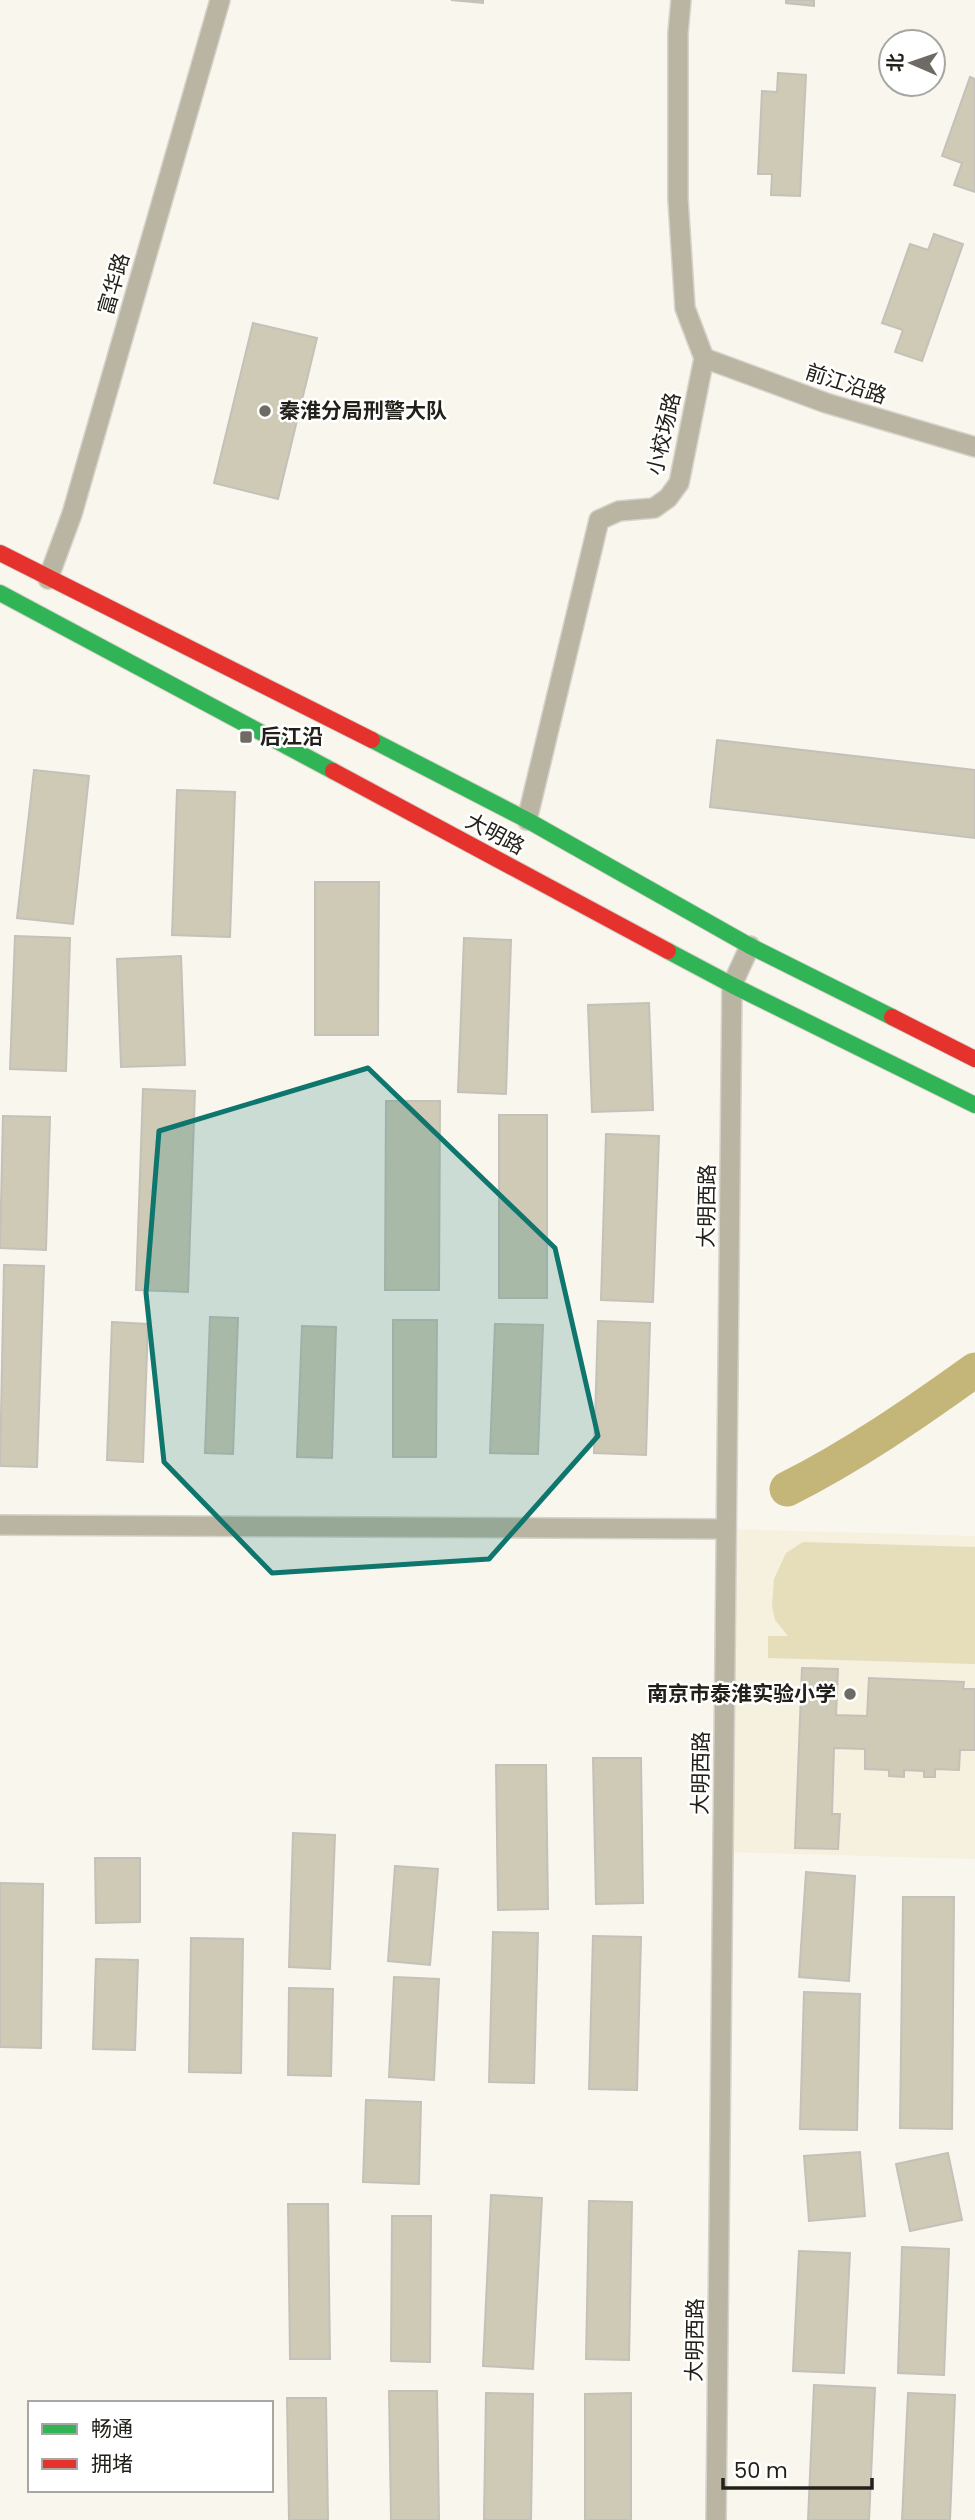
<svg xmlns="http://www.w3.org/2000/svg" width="975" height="2520" font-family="Poppins,'Noto Sans SC',sans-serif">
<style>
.built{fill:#f6f0de}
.green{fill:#e6ddbb}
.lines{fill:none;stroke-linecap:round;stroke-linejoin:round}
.river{stroke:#c4b579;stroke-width:35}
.building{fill:#cfcab6;stroke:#c3c1b9;stroke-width:2}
.street-casing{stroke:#d6d3cc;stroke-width:22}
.fast-casing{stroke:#d6d3cc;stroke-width:18}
.jam-casing{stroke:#d6d3cc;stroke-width:18}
.street{stroke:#b9b5a2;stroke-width:19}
.fast{stroke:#30b455;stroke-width:16}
.jam{stroke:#e5322d;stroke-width:16}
.marked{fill:#0f766e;fill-opacity:0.2;stroke:#0f766e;stroke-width:5;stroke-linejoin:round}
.poi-dot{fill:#6d6b63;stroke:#fff;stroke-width:2.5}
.labels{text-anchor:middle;stroke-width:5;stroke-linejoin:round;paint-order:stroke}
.street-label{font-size:21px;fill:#222019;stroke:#fff}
.poi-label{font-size:21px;font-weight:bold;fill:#222019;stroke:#fff;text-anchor:start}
</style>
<rect width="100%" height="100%" fill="#f9f6ed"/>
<polygon class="built" points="726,1529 975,1536 975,1859 723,1852"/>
<polygon class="green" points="803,1542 975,1547 975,1664 768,1658 768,1636 788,1636 775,1620 772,1606 774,1579 786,1553"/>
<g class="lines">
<path class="river" d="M787,1489C853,1456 915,1413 975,1370"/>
</g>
<g class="building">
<polygon points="451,0 483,0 483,3"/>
<polygon points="786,0 814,0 814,6 786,3"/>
<polygon points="778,73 806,75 800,196 771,195 772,174 758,174 762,91 777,92"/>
<polygon points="970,77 975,79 975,192 954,185 962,163 942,156"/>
<polygon points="934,234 963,244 922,361 895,352 903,330 882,323 910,244 928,250"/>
<polygon points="253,323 317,338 278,499 214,483"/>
<polygon points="717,740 975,770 975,838 710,807"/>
<polygon points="34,770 89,776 73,924 17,918"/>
<polygon points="177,790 235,792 230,937 172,935"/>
<polygon points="315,882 379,882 378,1035 315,1035"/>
<polygon points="15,936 70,938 66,1071 10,1069"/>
<polygon points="464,938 511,940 506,1094 458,1092"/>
<polygon points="181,956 185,1065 121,1067 117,959"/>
<polygon points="649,1003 653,1110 592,1112 588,1005"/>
<polygon points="143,1089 195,1091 188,1292 136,1290"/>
<polygon points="386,1101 440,1101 439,1290 385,1290"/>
<rect x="499" y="1115" width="48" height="183"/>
<polygon points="3,1116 50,1117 46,1250 0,1248"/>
<polygon points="606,1134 659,1136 653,1302 601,1300"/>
<polygon points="4,1265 44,1266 37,1467 0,1466"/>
<polygon points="210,1317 238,1318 233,1454 205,1453"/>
<polygon points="393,1320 437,1320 436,1457 393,1457"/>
<polygon points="598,1321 650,1323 646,1455 594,1453"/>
<polygon points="112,1322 148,1324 143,1462 107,1460"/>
<polygon points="495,1324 543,1325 538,1454 490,1453"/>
<polygon points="302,1326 336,1327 332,1458 297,1457"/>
<polygon points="802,1668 838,1669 836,1715 867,1716 869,1678 964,1682 963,1689 975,1689 975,1750 960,1750 959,1770 935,1769 935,1777 924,1777 924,1771 904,1770 904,1777 889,1776 889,1770 865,1769 865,1749 834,1748 832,1814 840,1814 838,1849 795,1848"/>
<polygon points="593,1758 641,1758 643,1903 596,1904"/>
<polygon points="496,1765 546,1765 548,1909 498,1910"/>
<polygon points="293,1833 335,1835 330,1969 289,1967"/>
<polygon points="95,1858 140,1858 140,1922 96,1923"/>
<polygon points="395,1866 438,1869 430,1965 388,1961"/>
<polygon points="806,1872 855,1876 849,1981 799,1977"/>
<polygon points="0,1883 43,1884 41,2048 0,2047"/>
<polygon points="903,1897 954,1897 952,2129 900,2128"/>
<polygon points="493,1932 538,1933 534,2083 489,2082"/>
<polygon points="593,1936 641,1937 637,2090 589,2089"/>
<polygon points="191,1938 243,1939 241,2073 189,2072"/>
<polygon points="96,1959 138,1960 135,2050 93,2049"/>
<polygon points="394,1977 439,1979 434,2080 389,2077"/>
<polygon points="289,1988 333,1989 331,2076 288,2075"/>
<polygon points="804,1992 860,1994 857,2130 800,2129"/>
<polygon points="366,2100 421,2102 419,2184 363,2182"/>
<polygon points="860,2152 865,2216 809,2221 804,2156"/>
<polygon points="948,2153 962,2220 910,2231 896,2164"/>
<polygon points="491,2195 542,2198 533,2369 483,2366"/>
<polygon points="589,2201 632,2202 629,2360 586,2359"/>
<polygon points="288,2204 328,2204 330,2359 290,2359"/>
<polygon points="392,2216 431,2216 430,2362 391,2361"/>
<polygon points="902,2247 949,2249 944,2375 898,2373"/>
<polygon points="799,2251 850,2253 844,2373 793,2371"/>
<polygon points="814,2385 875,2388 869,2520 808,2520"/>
<polygon points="389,2391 437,2391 439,2520 391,2520"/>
<polygon points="486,2393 533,2394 531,2520 484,2520"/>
<polygon points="631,2393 631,2520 585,2520 585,2394"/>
<polygon points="908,2393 955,2395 950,2520 902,2520"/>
<polygon points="287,2398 326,2398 328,2520 289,2520"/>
</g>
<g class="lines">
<g class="street-casing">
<g id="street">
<polyline points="704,358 826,403 975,447"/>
<polyline points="48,579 72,514 220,0"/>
<polyline points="527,820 599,520 619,511 654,508 668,498 679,483 704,358 685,308 678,199 678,33 681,0"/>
<polyline points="0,1525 726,1529"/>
<polyline points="716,2520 732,985 750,946"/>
</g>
</g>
<g class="fast-casing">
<g id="fast">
<polyline points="0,593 333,771"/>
<polyline points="372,740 527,820 750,946 892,1017"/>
<polyline points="668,951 732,985 975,1105"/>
</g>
</g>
<g class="jam-casing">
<g id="jam">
<polyline points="0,553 372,740"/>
<polyline points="333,771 668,951"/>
<polyline points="892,1017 975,1059"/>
</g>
</g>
<use href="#street" class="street"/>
<use href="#fast" class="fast"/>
<use href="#jam" class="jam"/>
</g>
<path class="marked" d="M368,1068L555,1248L598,1436L489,1559L272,1573L164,1462L146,1293L159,1131Z"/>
<g class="poi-dot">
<circle cx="265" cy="411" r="7"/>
<rect x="239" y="730" width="14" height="14" rx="3.5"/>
<circle cx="850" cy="1694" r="7"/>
</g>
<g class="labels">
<g class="street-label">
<text transform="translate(114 284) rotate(-74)" y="7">富华路</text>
<text transform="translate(846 384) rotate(18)" y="7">前江沿路</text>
<text transform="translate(664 434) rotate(-77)" y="7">小校场路</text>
<text transform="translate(495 834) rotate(28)" y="7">大明路</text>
<text transform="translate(707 1206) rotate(-89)" y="7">大明西路</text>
<text transform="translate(701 1773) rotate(-89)" y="7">大明西路</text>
<text transform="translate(695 2340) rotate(-89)" y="7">大明西路</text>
</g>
<g class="poi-label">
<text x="279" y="418">秦淮分局刑警大队</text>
<text x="260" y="744">后江沿</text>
<text x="836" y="1701" text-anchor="end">南京市泰淮实验小学</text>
</g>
</g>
<rect x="28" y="2401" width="245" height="91" fill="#ffffff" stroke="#a7a6a3" stroke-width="2"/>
<rect x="42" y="2424" width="35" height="10" fill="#30b455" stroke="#a7a6a3" stroke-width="2"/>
<text x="91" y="2436" font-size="21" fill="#222019">畅通</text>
<rect x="42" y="2459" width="35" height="10" fill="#e5322d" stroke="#a7a6a3" stroke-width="2"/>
<text x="91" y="2471" font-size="21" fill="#222019">拥堵</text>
<g transform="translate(912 63) rotate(272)"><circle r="33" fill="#ffffff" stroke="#a7a6a3" stroke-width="2"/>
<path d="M0-5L12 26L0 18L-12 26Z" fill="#6d6b63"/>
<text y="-10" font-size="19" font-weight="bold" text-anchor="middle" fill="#222019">北</text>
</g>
<path d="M723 2478v10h149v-10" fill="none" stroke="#222019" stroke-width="3.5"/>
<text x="734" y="2478" font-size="21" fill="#222019" stroke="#ffffff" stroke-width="5" paint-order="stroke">50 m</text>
</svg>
